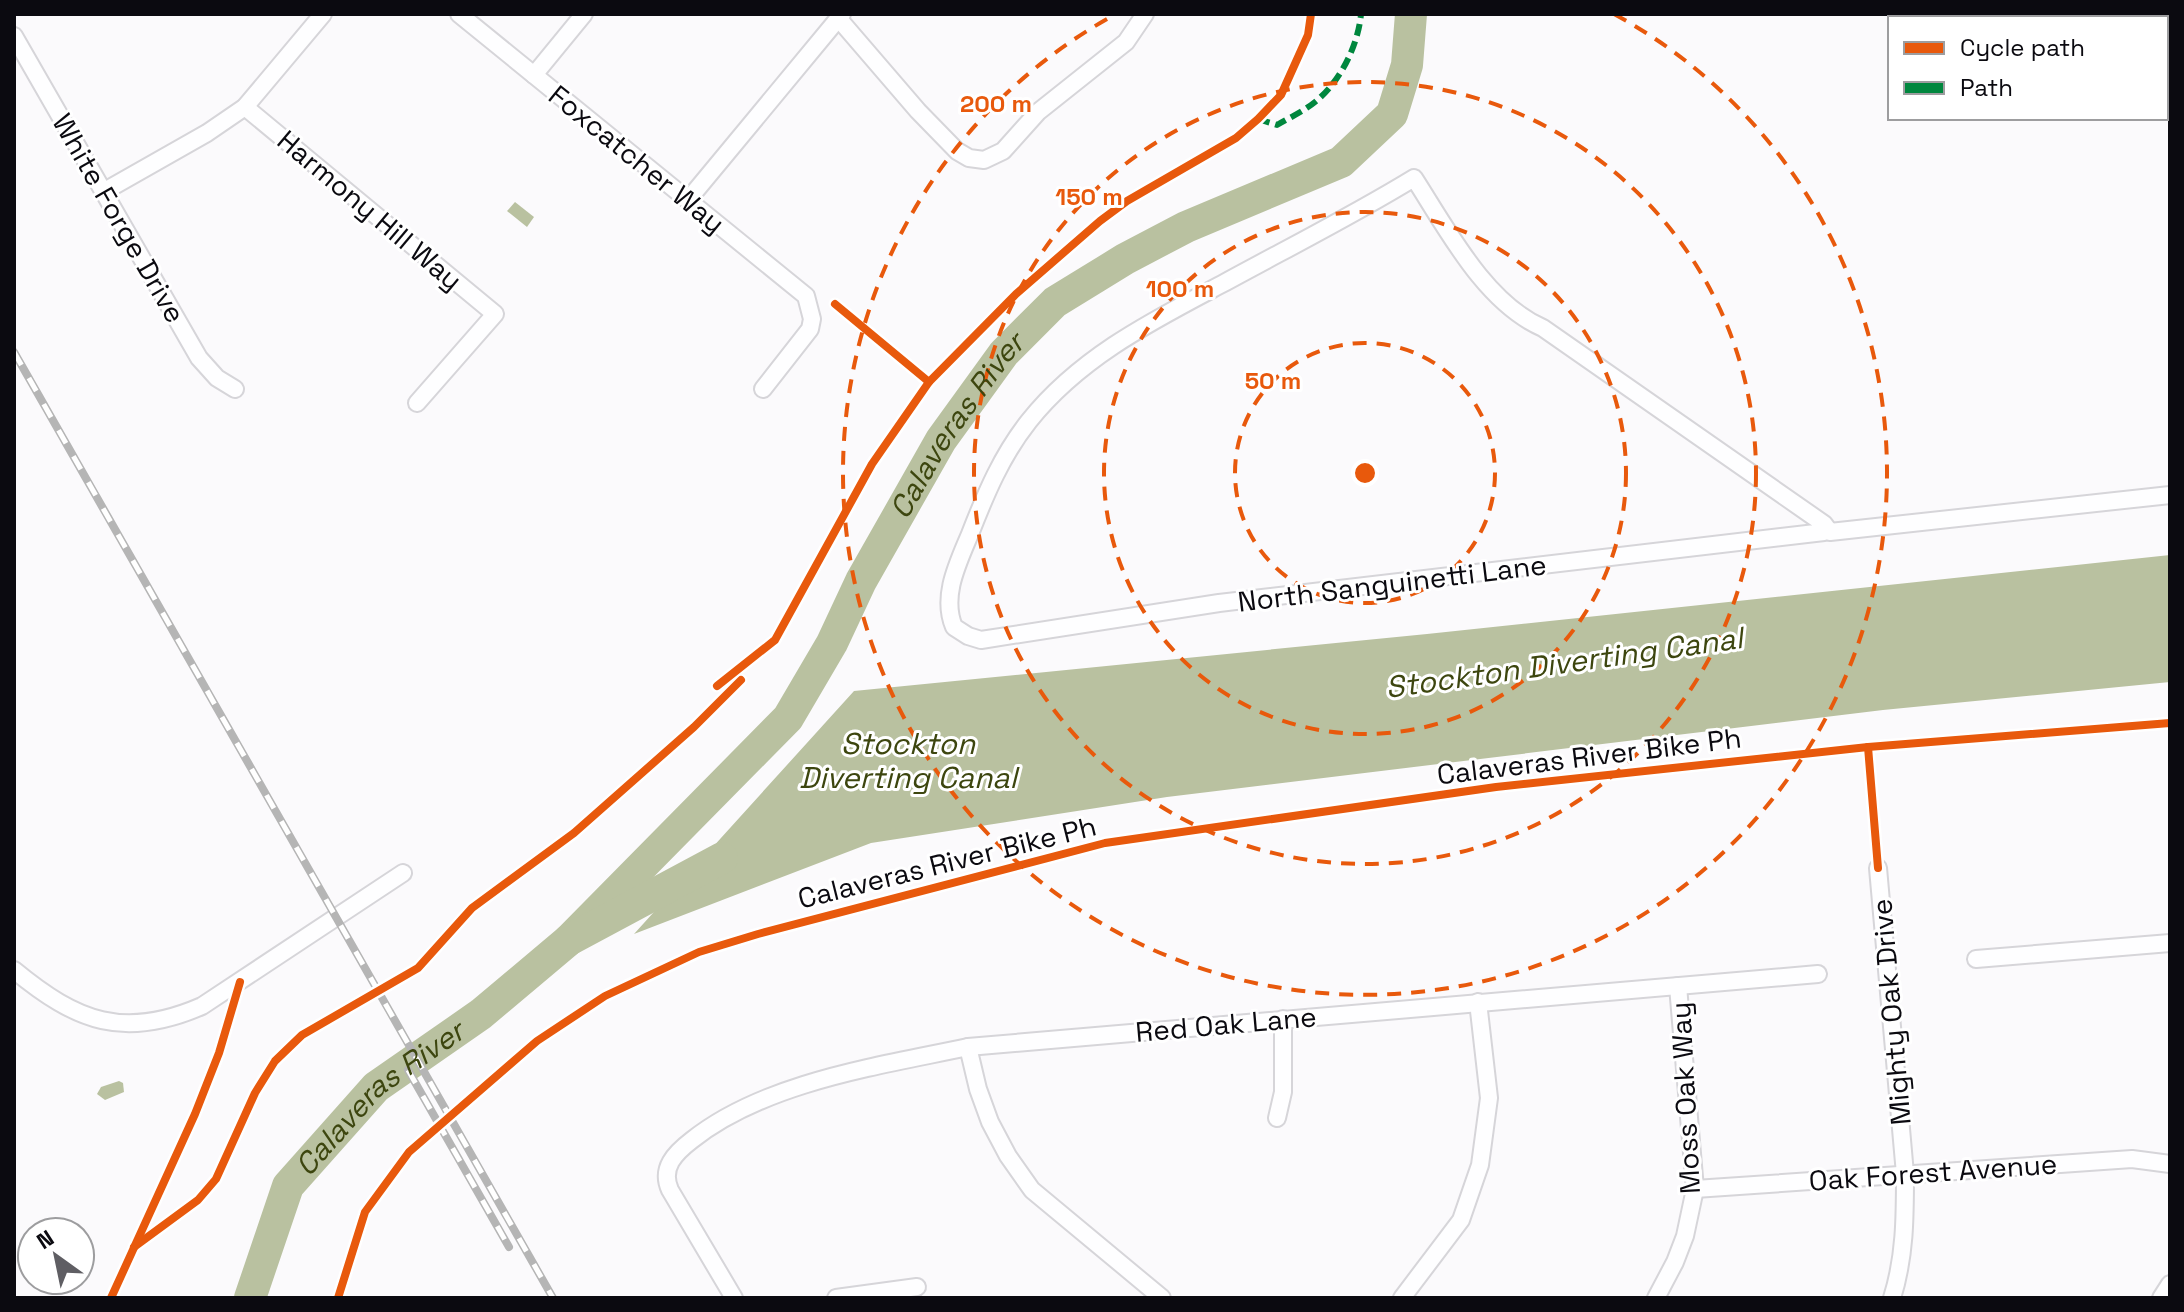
<svg xmlns="http://www.w3.org/2000/svg" width="2184" height="1312" font-family="'Space Grotesk',sans-serif">
<style>
.water{fill:#b9c1a0}
.lines{fill:none;stroke-linecap:round;stroke-linejoin:round}
.river{stroke:#b9c1a0;stroke-width:32}
.street-casing{stroke:#d6d5d9;stroke-width:20}
.street{stroke:#fefeff;stroke-width:16}
.rail-casing{stroke:#b5b5b5;stroke-width:8}
.rail{stroke:#fff;stroke-width:5;stroke-dasharray:15;stroke-linecap:butt}
.quiet{stroke:#00873e;stroke-width:6;stroke-dasharray:12 6;stroke-linecap:butt}
.cycleway-casing{stroke:#fff;stroke-width:13}
.cycleway{stroke:#e8590c;stroke-width:8}
.ring{fill:none;stroke:#e8590c;stroke-width:4;stroke-dasharray:14 10}
.labels{text-anchor:middle;stroke-width:6;stroke-linejoin:round;paint-order:stroke}
.street-label{font-size:28px;fill:#0b0a10;stroke:#fff}
.water-label{font-size:30px;font-style:italic;fill:#3d460f;stroke:#fff}
.centre{fill:#e8590c;stroke:#fff;stroke-width:4}
.ring-label{font-size:24px;text-anchor:middle;font-weight:bold;fill:#e8590c;stroke:#fff;stroke-width:6;stroke-linejoin:round;paint-order:stroke}
</style>
<rect width="100%" height="100%" fill="#fbfafc"/>
<g class="water">
<polygon points="515,202 534,217 527,227 507,211"/>
<polygon points="2170,555 2170,682 1883,710 1167,797 871,843 634,934 854,691 1427,634"/>
<polygon points="119,1081 123,1083 124,1092 105,1100 97,1094 101,1087"/>
</g>
<g class="lines">
<g class="river">
<path id="s1" d="M569,940L788,718L832,643L861,581L941,440L1004,353L1055,302L1125,259L1186,227L1341,162L1392,114L1407,65L1411,14"/>
<path id="s2" d="M250,1298L288,1186L376,1087L481,1014L569,940L722,858"/>
</g>
<g class="street-casing">
<g id="street">
<polyline points="459,14 806,296 812,319 810,329 763,389"/>
<polyline points="838,18 918,111 957,151 969,158 984,160 1003,151 1038,112 1126,42 1145,14"/>
<polyline points="14,36 199,358 217,378 235,389"/>
<polyline points="534,75 584,14"/>
<polyline points="245,107 495,314 417,403"/>
<polyline points="103,192 207,133 245,107 323,14"/>
<polyline points="688,200 842,14"/>
<path d="M1827,528L1824,532L1219,603L981,640L968,636L954,627C941,596 958,563 970,534C986,493 1002,455 1029,421C1080,357 1152,321 1222,284C1286,249 1352,216 1414,178C1447,229 1485,303 1543,328L1824,524L1830,532L2170,495"/>
<path d="M1878,868L1905,1174C1905,1217 1905,1257 1892,1298"/>
<polyline points="1976,959 2170,943"/>
<path d="M14,970C77,1022 124,1040 202,1006L403,873"/>
<polyline points="968,1047 978,1089 990,1122 1008,1156 1032,1190 1162,1298"/>
<polyline points="1277,1118 1283,1092 1283,1019"/>
<polyline points="1695,1189 2132,1159 2170,1164"/>
<path d="M734,1298L670,1190C660,1168 675,1153 692,1140C765,1082 879,1066 968,1047L1818,974"/>
<polyline points="836,1298 917,1287"/>
<polyline points="1402,1298 1461,1220 1480,1165 1489,1098 1478,1002"/>
<polyline points="1656,1298 1675,1262 1685,1236 1695,1189 1678,986"/>
<polyline points="2161,1298 2170,1284"/>
</g>
</g>
<use href="#street" class="street"/>
<g class="rail-casing">
<g id="rail">
<polyline points="14,352 553,1298"/>
<polyline points="408,1070 509,1247"/>
</g>
</g>
<use href="#rail" class="rail"/>
<path class="quiet" d="M1258,119L1277,125C1289,118 1304,111 1315,102C1340,82 1358,46 1361,14"/>
<g class="cycleway-casing">
<g id="cycleway">
<polyline points="835,304 929,382"/>
<polyline points="717,686 775,640 872,464 929,382 1016,294 1100,221 1127,201 1236,138 1258,119 1281,95 1308,35 1311,14"/>
<polyline points="1868,747 1878,868"/>
<polyline points="134,1247 198,1200 216,1179 255,1093 275,1061 302,1035 418,968 472,908 574,833 694,727 741,680"/>
<polyline points="111,1298 195,1114 219,1053 240,982"/>
<polyline points="338,1298 365,1212 409,1152 537,1041 605,996 699,952 758,934 1105,843 1496,787 1868,747 2170,723"/>
</g>
</g>
<use href="#cycleway" class="cycleway"/>
</g>
<g class="ring">
<circle cx="1365" cy="473" r="130"/>
<circle cx="1365" cy="473" r="261"/>
<circle cx="1365" cy="473" r="391"/>
<path d="M1614 14A522 522 0 1 1 1116 14"/>
</g>
<g class="labels">
<g class="street-label">
<text transform="translate(637 159) rotate(39)" y="10">Foxcatcher Way</text>
<text transform="translate(370 210) rotate(40)" y="10">Harmony Hill Way</text>
<text transform="translate(119 218) rotate(60)" y="10">White Forge Drive</text>
<text transform="translate(1392 583) rotate(-7)" y="10">North Sanguinetti Lane</text>
<text transform="translate(1589 756) rotate(-7)" y="10">Calaveras River Bike Ph</text>
<text transform="translate(947 862) rotate(-14)" y="10">Calaveras River Bike Ph</text>
<text transform="translate(1891 1012) rotate(-95)" y="10">Mighty Oak Drive</text>
<text transform="translate(1226 1024) rotate(-5)" y="10">Red Oak Lane</text>
<text transform="translate(1685 1098) rotate(-93)" y="10">Moss Oak Way</text>
<text transform="translate(1933 1172) rotate(-4)" y="10">Oak Forest Avenue</text>
</g>
<g class="water-label">
<text dy="10" stroke="none"><textPath href="#s1" startOffset="650">Calaveras River</textPath></text>
<text transform="translate(1564 663) rotate(-8)" y="10">Stockton Diverting Canal</text>
<text x="908" y="754">Stockton<tspan x="908" dy="34">Diverting Canal</tspan></text>
<text dy="10" stroke="none"><textPath href="#s2" startOffset="246">Calaveras River</textPath></text>
</g>
</g>
<circle cx="1365" cy="473" r="12" class="centre"/>
<g class="ring-label">
<text x="996" y="112">200 m</text>
<text x="1089" y="205">150 m</text>
<text x="1180" y="297">100 m</text>
<text x="1273" y="389">50 m</text>
</g>
<rect width="2184" height="1312" fill="none" stroke="#0b0a10" stroke-width="32"/>
<rect x="1888" y="16" width="280" height="104" fill="#ffffff" stroke="#9d9d9f" stroke-width="2"/>
<rect x="1904" y="42" width="40" height="12" fill="#e8590c" stroke="#9d9d9f" stroke-width="2"/>
<text x="1960" y="56" font-size="24" fill="#0b0a10">Cycle path</text>
<rect x="1904" y="82" width="40" height="12" fill="#00873e" stroke="#9d9d9f" stroke-width="2"/>
<text x="1960" y="96" font-size="24" fill="#0b0a10">Path</text>
<g transform="translate(56 1256) rotate(327)"><circle r="38" fill="#ffffff" stroke="#9d9d9f" stroke-width="2"/>
<path d="M0-6L14 30L0 20L-14 30Z" fill="#5f5e63"/>
<text y="-12" font-size="22" font-weight="bold" text-anchor="middle" fill="#0b0a10">N</text>
</g>
</svg>
